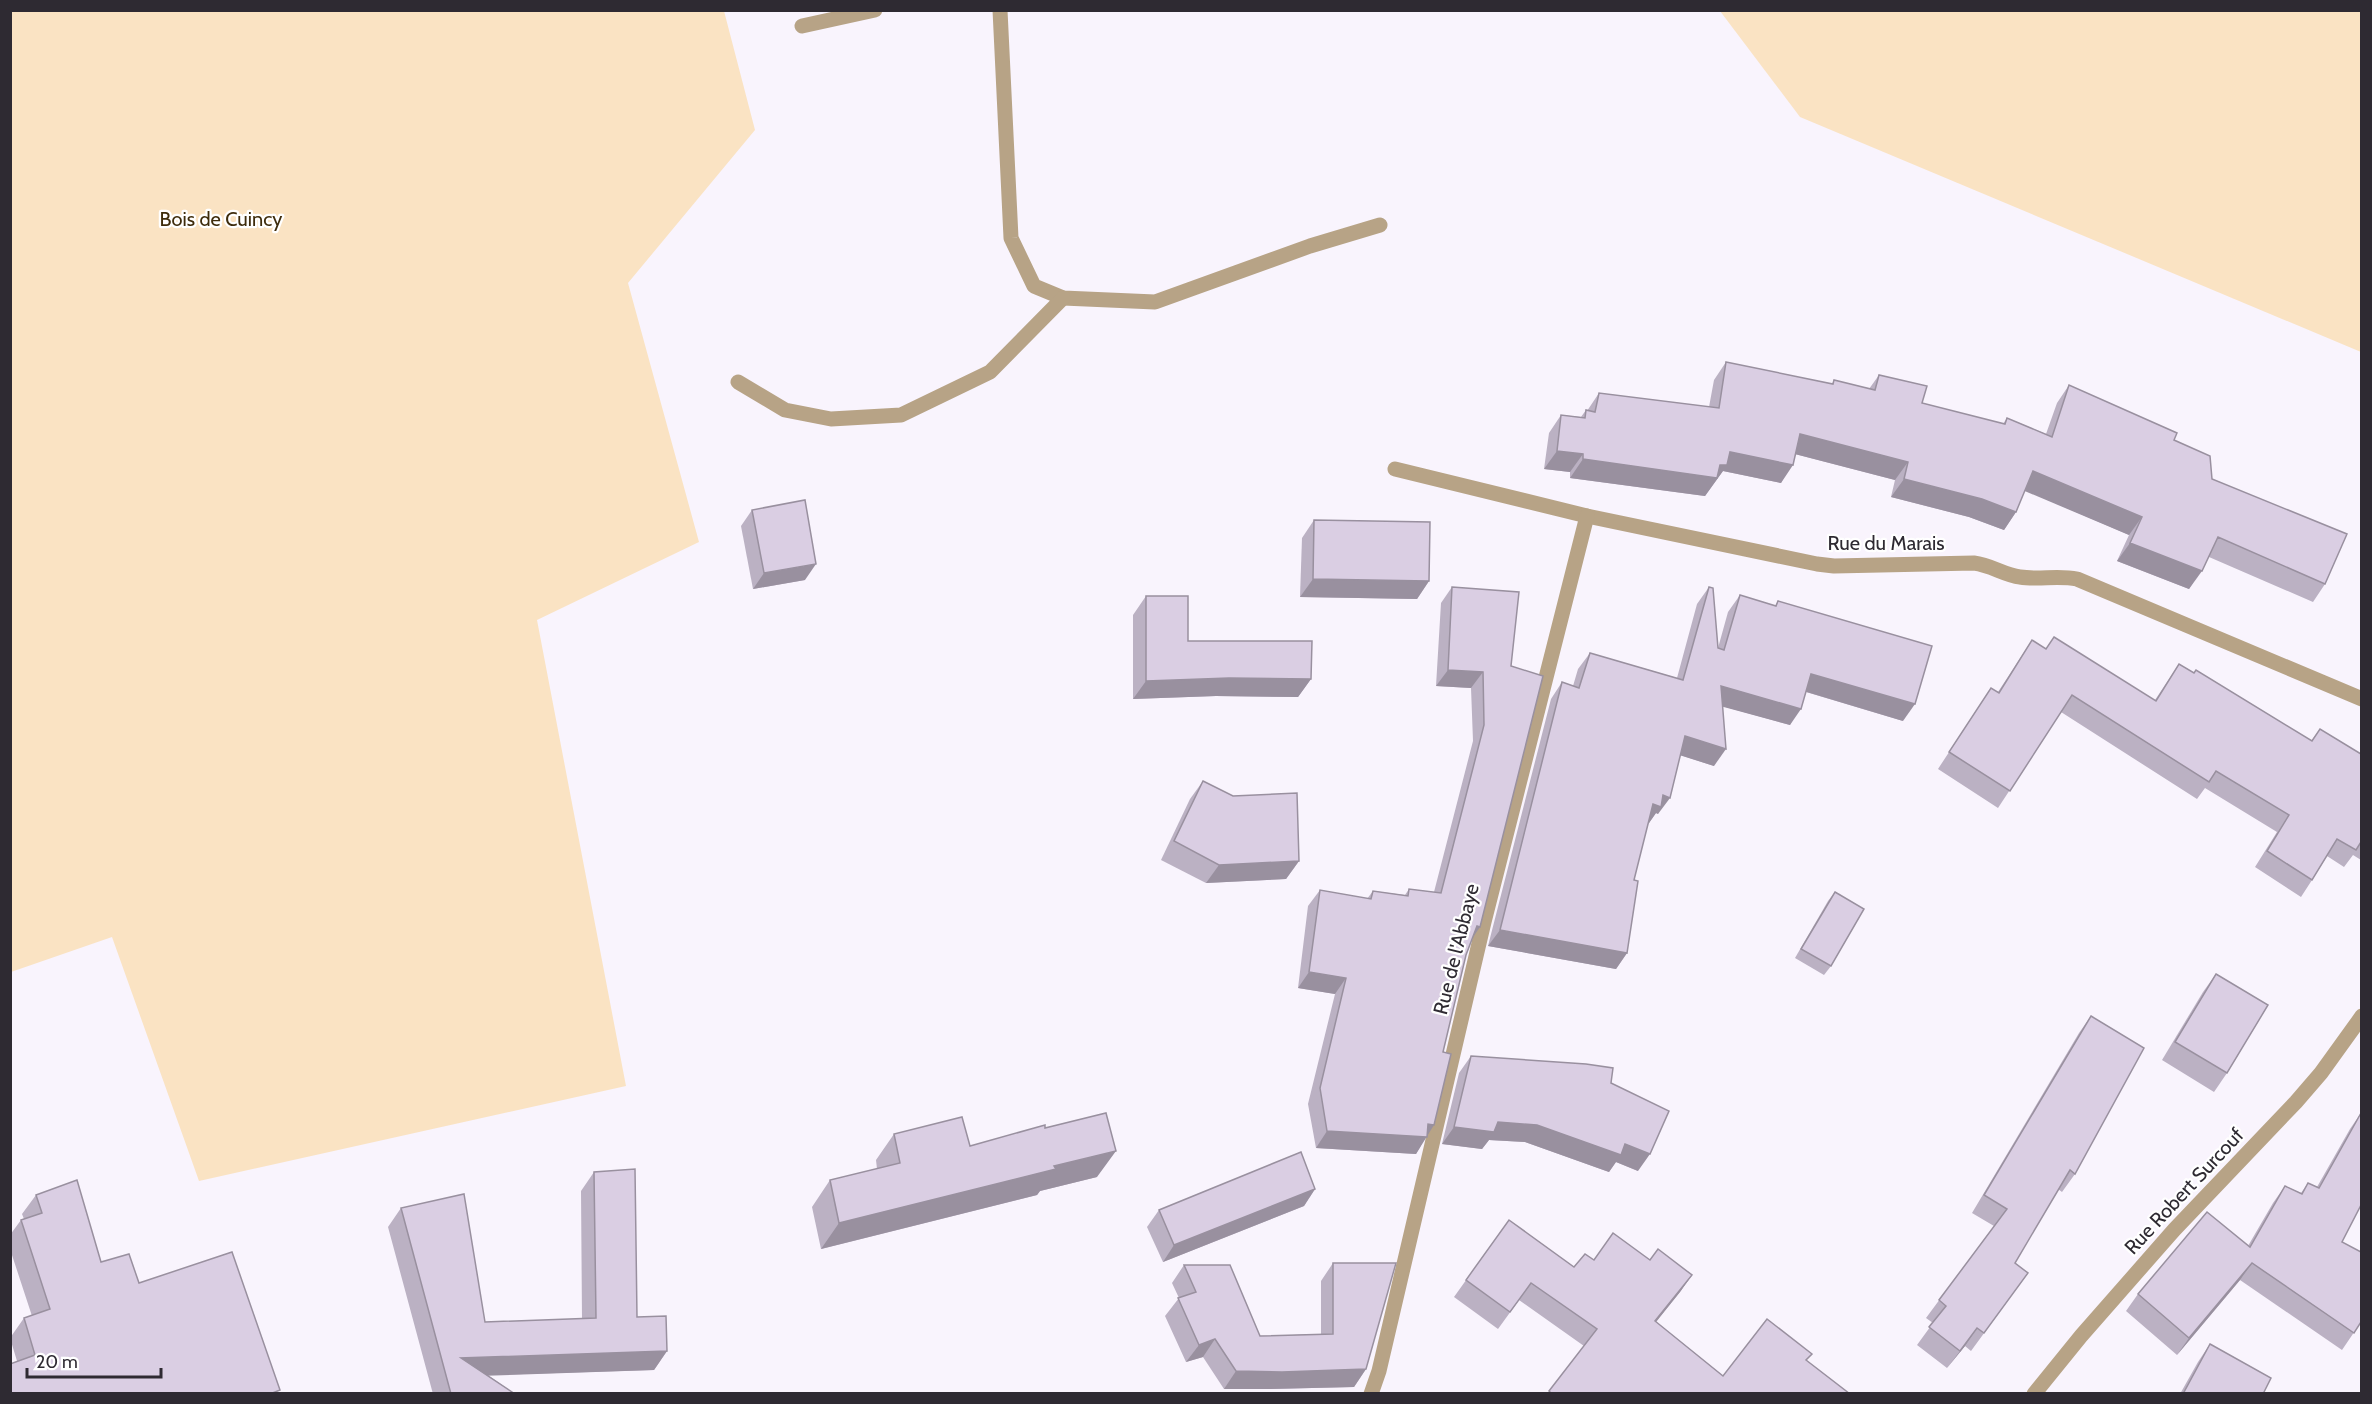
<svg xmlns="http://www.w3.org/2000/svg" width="2372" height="1404" font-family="Cabin,sans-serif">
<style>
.green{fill:#fae3c3}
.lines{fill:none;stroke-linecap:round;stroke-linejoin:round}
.minor{stroke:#b7a386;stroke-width:15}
.wall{fill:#bbb1c3}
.shaded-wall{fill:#99909f}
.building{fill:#dacee3;stroke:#99909f;stroke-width:1.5}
.labels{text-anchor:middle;stroke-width:4.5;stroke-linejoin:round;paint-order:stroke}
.park-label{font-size:20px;fill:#3e2c0c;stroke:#fff}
.street-label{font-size:20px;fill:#2e2a32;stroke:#fff}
</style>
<rect width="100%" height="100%" fill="#f9f4fd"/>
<g class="green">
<polygon points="10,11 724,11 755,130 628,283 699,542 537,620 626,1086 199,1181 112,937 11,972"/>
<polygon points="1720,11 2361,11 2361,352 1800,117"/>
</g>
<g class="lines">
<g class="minor">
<polyline points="1000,10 1011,238 1034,286 1063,298 1155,302 1310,246 1380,225"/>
<polyline points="802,26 875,10"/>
<polyline points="738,382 785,410 831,419 901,415 990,372 1063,298"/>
<path d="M1395,469L1587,516L1817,564L1834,566L1974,563C1991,565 2004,575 2020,577C2039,580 2058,575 2077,579L2362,699"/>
<polyline points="1371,1394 1379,1371 1484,922 1587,516"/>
<polyline points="2034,1394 2081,1336 2174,1230 2296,1102 2321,1073 2362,1016"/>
</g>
</g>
<g class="wall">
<polygon points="1726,362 1832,384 1834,380 1869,389 1879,375 1922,403 2003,424 2007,418 2046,434 2057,403 2069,385 2174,440 2212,479 2325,584 2313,602 2209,557 2189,589 2117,561 2129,535 2025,490 2016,512 2004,530 1969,517 1891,497 1895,480 1795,454 1781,483 1723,471 1705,496 1570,478 1570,472 1544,469 1549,433 1561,415 1581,417 1586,410 1587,411 1599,393 1709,407 1714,380"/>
<polygon points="752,510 805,580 753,589 741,526"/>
<polygon points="1314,520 1429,581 1417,599 1300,597 1302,538"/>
<polygon points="1452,587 1519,592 1472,939 1466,955 1443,1052 1427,1135 1416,1154 1316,1148 1308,1104 1335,994 1298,988 1308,906 1320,890 1367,899 1373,891 1405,895 1409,889 1434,892 1473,741 1471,688 1436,686 1441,603"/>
<polygon points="1709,587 1718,648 1728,612 1740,595 1775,606 1778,601 1903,721 1806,692 1790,725 1722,706 1714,766 1680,755 1658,814 1656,813 1649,823 1648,823 1634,880 1627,953 1616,969 1488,946 1551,699 1562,682 1573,686 1578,669 1590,653 1677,678 1697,604"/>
<polygon points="1146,596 1188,641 1311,679 1298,697 1216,696 1133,699 1133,615"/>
<polygon points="2032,640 2046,649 2155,700 2179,664 2311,741 2320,729 2361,754 2361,860 2353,855 2344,867 2327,856 2312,880 2301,897 2255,867 2277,832 2205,788 2197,799 2061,712 1998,808 1938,769 1991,688 1998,692"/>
<polygon points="1203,781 1299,861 1286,879 1206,883 1161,860 1190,799"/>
<polygon points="1835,892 1831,966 1824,975 1795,958 1828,901"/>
<polygon points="2216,974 2227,1073 2214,1092 2162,1060 2203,992"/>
<polygon points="2091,1016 2075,1174 2062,1192 2058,1189 2015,1263 2028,1273 1971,1351 1965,1346 1947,1368 1917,1345 1933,1323 1926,1318 1994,1226 1972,1213 2079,1033"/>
<polygon points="1471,1056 1611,1083 1638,1171 1616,1162 1609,1172 1525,1142 1489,1140 1482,1149 1442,1144 1459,1073"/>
<polygon points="2361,1113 2342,1242 2361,1322 2342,1350 2240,1280 2177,1355 2126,1311 2138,1294 2248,1246 2273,1203 2285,1186 2301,1193 2308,1183 2317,1187 2350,1129"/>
<polygon points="1045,1128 1097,1177 1040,1191 1037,1195 821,1249 812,1207 830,1180 877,1169 876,1160 894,1134 970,1146"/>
<polygon points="594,1172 637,1317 667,1351 654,1370 488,1375 515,1394 433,1394 388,1227 401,1208 485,1322 582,1319 581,1191"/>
<polygon points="1315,1189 1304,1206 1163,1262 1147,1227 1159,1210"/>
<polygon points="36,1195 101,1262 139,1283 280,1390 17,1361 10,1338 24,1318 32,1316 10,1249 10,1235 21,1220 24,1219 22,1214"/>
<polygon points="1509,1220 1574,1267 1594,1260 1650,1260 1692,1275 1680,1292 1656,1322 1723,1376 1807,1361 1850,1394 1547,1394 1584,1346 1519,1300 1498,1329 1454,1297"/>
<polygon points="1333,1263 1366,1369 1354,1387 1270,1389 1224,1389 1203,1357 1186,1362 1165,1316 1179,1298 1172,1283 1184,1265 1260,1336 1321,1334 1321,1281"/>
<polygon points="2210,1344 2263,1394 2180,1394 2198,1362"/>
</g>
<g class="shaded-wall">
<polygon points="1800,434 1908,462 1895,480 1787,452"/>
<polygon points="1557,451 1583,454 1570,472 1544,469"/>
<polygon points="1730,452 1793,465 1781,483 1723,471 1705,496 1570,478 1583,459"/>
<polygon points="2033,471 2142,517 2129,535 2020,489"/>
<polygon points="1904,479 1982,499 2016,512 2004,530 1969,517 1891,497"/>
<polygon points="2130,543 2202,571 2189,589 2117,561"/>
<polygon points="816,564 805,580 753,589 764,573"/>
<polygon points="1313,579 1429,581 1417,599 1300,597"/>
<polygon points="1448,670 1483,672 1471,688 1436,686"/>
<polygon points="1811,674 1915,704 1903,721 1800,690"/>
<polygon points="1229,678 1311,679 1298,697 1216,696 1133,699 1146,681"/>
<polygon points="1721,686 1801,709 1790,725 1709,703"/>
<polygon points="1685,736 1726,749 1714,766 1673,753"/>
<polygon points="1663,795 1670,798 1658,814 1656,813 1649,823 1641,821 1653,804"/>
<polygon points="1299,861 1286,879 1206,883 1219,865"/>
<polygon points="1477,926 1480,927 1469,943"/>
<polygon points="1500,930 1627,953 1616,969 1488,946"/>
<polygon points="1309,972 1346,978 1335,994 1298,988"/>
<polygon points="1498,1122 1537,1125 1625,1144 1650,1154 1638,1171 1616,1162 1609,1172 1525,1142 1489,1140 1482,1149 1442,1144 1454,1127"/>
<polygon points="1428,1124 1434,1125 1416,1154 1316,1148 1327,1131"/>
<polygon points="1116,1151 1097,1177 1040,1191 1037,1195 821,1249 839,1223 1054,1166"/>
<polygon points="1315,1189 1304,1206 1163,1262 1174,1245"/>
<polygon points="2252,1263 2240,1280 2177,1355 2189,1338"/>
<polygon points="1692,1275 1680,1292 1643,1338 1655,1321"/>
<polygon points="1977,1328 1965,1346 1947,1368 1960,1351"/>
<polygon points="1215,1339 1203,1357 1186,1362 1199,1345"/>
<polygon points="667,1351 654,1370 448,1377 461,1358"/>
<polygon points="1366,1369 1354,1387 1270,1389 1224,1389 1236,1371"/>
</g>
<g class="building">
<polygon points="1726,362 1833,384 1834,380 1875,390 1879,375 1927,386 1922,403 2005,424 2007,418 2052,437 2069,385 2177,433 2174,440 2210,456 2212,479 2347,534 2325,584 2218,537 2202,571 2130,543 2142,517 2033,471 2016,512 1982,499 1904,479 1908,462 1800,434 1793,465 1730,452 1727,465 1720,465 1717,478 1583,459 1583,454 1557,451 1561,415 1585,418 1586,410 1595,412 1599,393 1719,408"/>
<polygon points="805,500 816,564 764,573 752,510"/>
<polygon points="1314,520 1430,522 1429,581 1313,579"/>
<polygon points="1452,587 1519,592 1511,666 1543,676 1480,927 1477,926 1466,955 1443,1052 1451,1054 1434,1125 1428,1124 1427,1137 1327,1131 1320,1088 1346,978 1309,972 1320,890 1371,899 1373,891 1408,896 1409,889 1441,893 1484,725 1483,672 1448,670"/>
<polygon points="1709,587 1713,588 1718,648 1724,650 1740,595 1776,606 1778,601 1932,646 1915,704 1811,674 1801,709 1721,686 1726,749 1685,736 1670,798 1663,795 1661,807 1653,804 1634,880 1638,881 1627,953 1500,930 1562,682 1579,688 1590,653 1683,680"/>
<polygon points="1146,596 1188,596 1188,641 1312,641 1311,679 1229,678 1146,681"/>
<polygon points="2054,637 2156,701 2179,664 2194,673 2196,670 2312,741 2320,729 2361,754 2361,842 2356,850 2337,839 2312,880 2267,851 2289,815 2216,771 2209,782 2072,695 2010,791 1949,752 1991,688 1999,693 2032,640 2046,649"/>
<polygon points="1203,781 1233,796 1297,793 1299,861 1219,865 1174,841"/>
<polygon points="1835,892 1864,909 1831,966 1801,949"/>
<polygon points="2216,974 2268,1005 2227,1073 2175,1042"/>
<polygon points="2091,1016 2144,1048 2075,1174 2070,1170 2015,1263 2028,1273 1984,1333 1977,1328 1960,1351 1929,1327 1946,1306 1939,1300 2007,1209 1984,1195"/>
<polygon points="1471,1056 1586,1064 1613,1068 1611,1083 1669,1111 1650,1154 1625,1144 1621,1155 1537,1125 1498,1122 1494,1132 1454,1127"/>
<polygon points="1106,1113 1116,1151 1054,1166 1056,1169 839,1223 830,1180 900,1163 894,1134 962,1117 970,1146 1045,1125 1045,1128"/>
<polygon points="2361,1113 2361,1205 2342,1242 2361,1252 2361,1322 2354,1333 2252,1263 2189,1338 2138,1294 2207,1212 2250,1247 2285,1186 2302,1194 2308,1183 2319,1188"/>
<polygon points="1301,1152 1315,1189 1174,1245 1159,1210"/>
<polygon points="635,1169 637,1317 666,1316 667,1351 461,1358 515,1394 451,1394 401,1208 464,1194 485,1322 596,1318 594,1172"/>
<polygon points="77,1180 101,1262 129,1254 139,1283 232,1252 280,1390 270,1394 10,1394 10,1364 35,1355 24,1318 50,1309 21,1220 42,1213 36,1195"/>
<polygon points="1509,1220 1574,1267 1585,1254 1594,1260 1613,1233 1650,1260 1658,1249 1692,1275 1655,1321 1723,1376 1767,1319 1812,1354 1806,1360 1850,1394 1552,1394 1549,1391 1597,1329 1531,1283 1510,1312 1466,1280"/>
<polygon points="1333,1263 1396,1263 1366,1369 1282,1372 1236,1371 1215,1339 1199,1345 1178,1298 1196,1292 1184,1265 1230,1265 1260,1336 1333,1334"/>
<polygon points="2210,1344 2271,1378 2263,1394 2183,1394"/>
</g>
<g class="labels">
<g class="park-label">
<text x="221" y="226">Bois de Cuincy</text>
</g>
<g class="street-label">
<text x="1886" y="550">Rue du Marais</text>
<text transform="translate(1456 949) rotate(-76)" y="7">Rue de l'Abbaye</text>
<text transform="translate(2184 1191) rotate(-47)" y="7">Rue Robert Surcouf</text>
</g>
</g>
<rect width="2372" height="1404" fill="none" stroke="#2e2a32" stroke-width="24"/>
<path d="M27 1368v9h134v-9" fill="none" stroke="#2e2a32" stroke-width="3"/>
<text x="36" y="1368" font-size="18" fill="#2e2a32" stroke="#ffffff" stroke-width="4.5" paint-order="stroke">20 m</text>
</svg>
